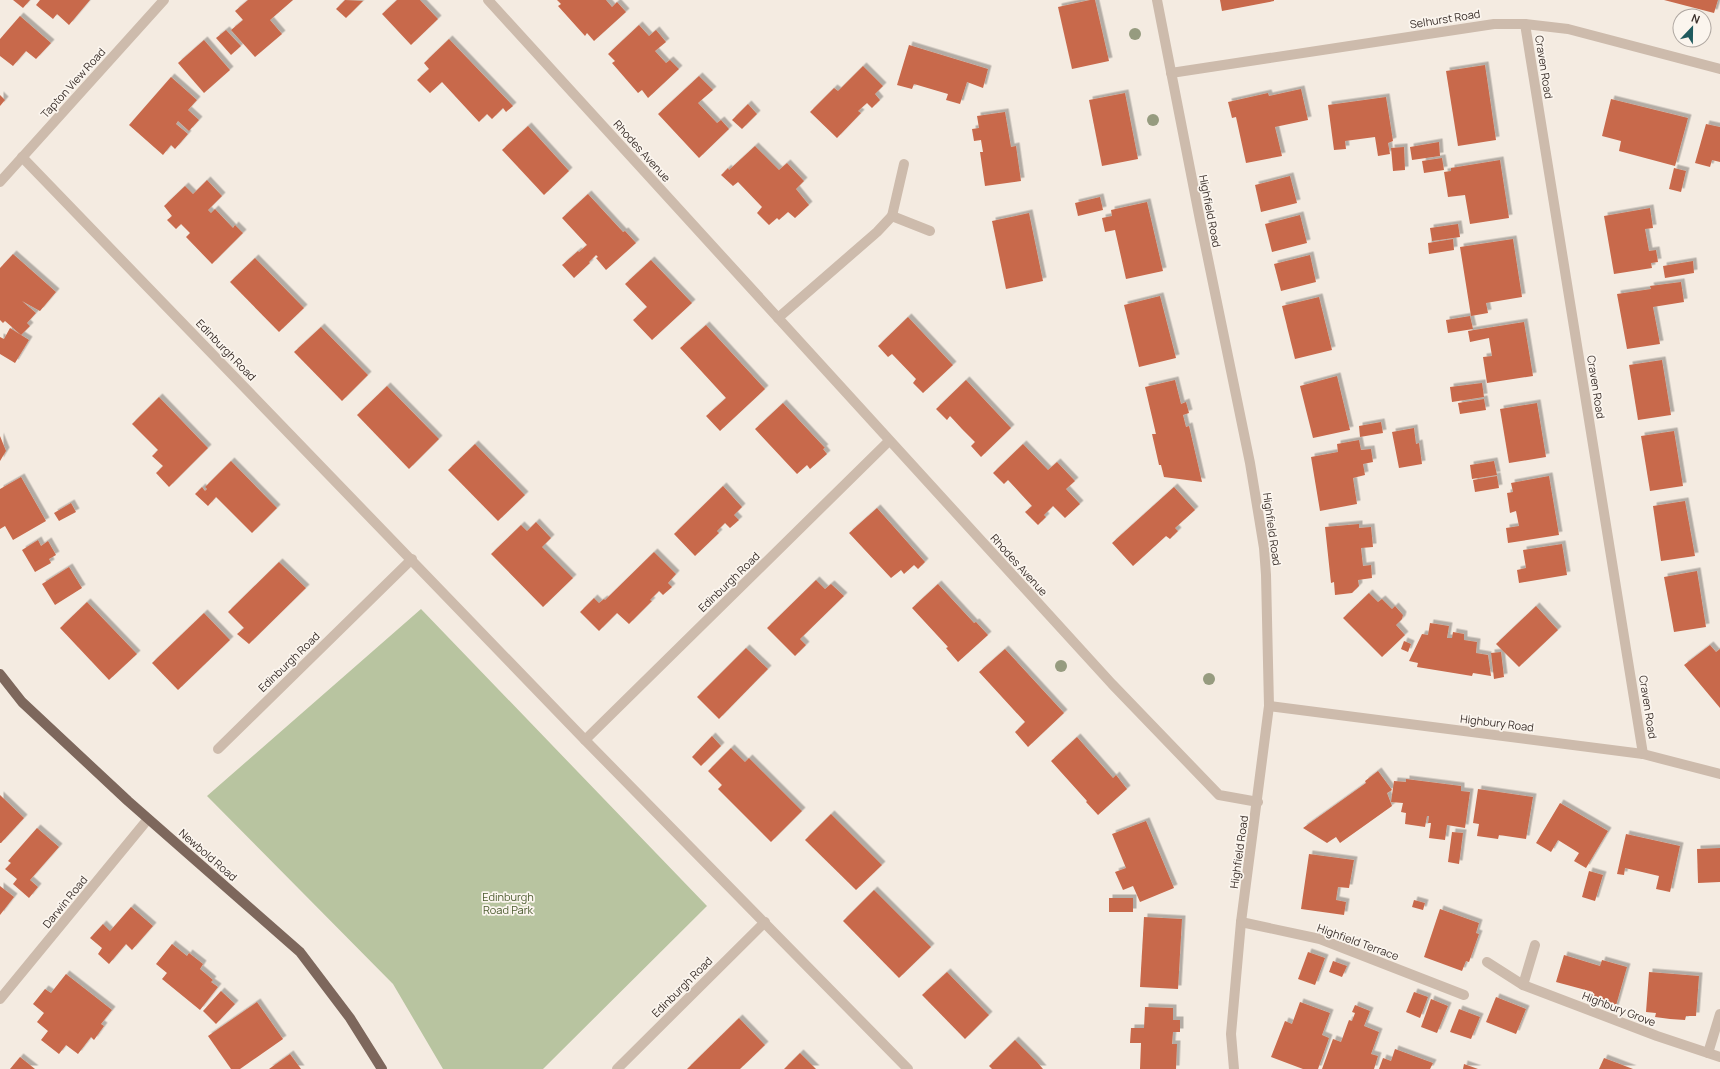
<svg xmlns="http://www.w3.org/2000/svg" width="1720" height="1069" font-family="Manrope,sans-serif">
<style>
.green{fill:#b8c4a0}
.building{fill:#c8694b;filter:url(#shadow)}
.lines{fill:none;stroke-linecap:round;stroke-linejoin:round}
.minor{stroke:#cdbbac;stroke-width:10}
.major{stroke:#7d675c;stroke-width:10}
.tree{fill:#969b7f}
.labels{text-anchor:middle;stroke-width:3.5;stroke-linejoin:round;paint-order:stroke}
.street-label{font-size:11px;fill:#3b302b;stroke:#fbf5ee}
.park-label{font-size:11px;fill:#4a5a2e;stroke:#fbf5ee}
</style>
<defs>
<filter id="shadow"><feDropShadow dx="3.5" dy="-3.5" stdDeviation="0" flood-color="#0004"/></filter>
</defs>
<rect width="100%" height="100%" fill="#f4ebe1"/>
<polygon class="green" points="421,609 707,906 543,1069 443,1069 393,984 207,796"/>
<g class="building">
<polygon points="13,0 30,0 23,8"/>
<polygon points="40,0 90,0 69,25 57,14 53,19 36,5"/>
<polygon points="248,0 293,0 270,20 282,34 255,57 231,30 243,20 235,11"/>
<polygon points="345,0 363,1 346,18 336,9"/>
<polygon points="397,0 420,0 438,19 411,45 382,14"/>
<polygon points="557,0 606,0 612,7 617,2 626,12 594,41 587,33 585,36 558,6 561,4"/>
<polygon points="1090,0 1095,0 1109,61 1072,69 1058,7"/>
<polygon points="1220,0 1274,0 1274,1 1222,11"/>
<polygon points="1664,0 1718,0 1714,13"/>
<polygon points="20,16 51,43 36,59 26,51 13,66 0,56 0,39"/>
<polygon points="639,25 649,36 656,30 666,42 655,51 666,63 670,60 679,69 648,98 642,90 638,93 612,63 615,61 608,54"/>
<polygon points="226,30 241,46 231,55 216,38"/>
<polygon points="449,39 513,106 506,112 503,108 492,119 487,114 479,122 442,82 430,93 417,80 429,69 424,63"/>
<polygon points="204,40 230,70 204,93 178,63"/>
<polygon points="909,45 988,69 983,88 967,82 960,104 946,100 948,94 914,84 912,89 897,85"/>
<polygon points="1485,65 1496,140 1458,146 1446,71"/>
<polygon points="863,66 883,86 875,94 880,100 872,108 867,103 858,111 861,113 837,138 810,112 834,88 838,91"/>
<polygon points="699,76 713,90 698,103 717,123 721,120 729,129 699,158 658,114"/>
<polygon points="171,77 197,100 188,110 199,120 189,131 178,121 176,124 188,134 175,149 171,145 163,155 129,125"/>
<polygon points="1301,89 1308,120 1275,127 1282,156 1246,163 1236,117 1232,118 1228,102 1268,93 1269,96"/>
<polygon points="1125,93 1138,159 1102,166 1089,100"/>
<polygon points="0,95 5,100 0,106"/>
<polygon points="1386,97 1393,141 1388,143 1390,154 1378,156 1375,137 1345,141 1346,149 1334,150 1328,105"/>
<polygon points="1611,99 1688,118 1675,166 1619,151 1621,141 1602,136"/>
<polygon points="748,104 757,114 742,129 732,120"/>
<polygon points="1005,112 1011,147 1016,146 1021,181 985,186 980,152 983,152 981,140 974,141 972,129 979,128 977,116"/>
<polygon points="1706,124 1720,127 1720,162 1712,160 1710,167 1695,163"/>
<polygon points="528,126 569,171 544,195 502,150"/>
<polygon points="1439,142 1440,156 1412,160 1410,147"/>
<polygon points="755,146 779,170 787,163 804,181 796,189 809,205 795,218 788,212 779,220 777,218 769,225 757,213 762,207 738,182 733,186 721,175 728,168 729,170"/>
<polygon points="1404,147 1405,170 1393,171 1391,148"/>
<polygon points="1442,158 1444,170 1424,173 1422,161"/>
<polygon points="1500,160 1509,218 1470,224 1465,195 1448,197 1444,172 1451,171 1451,168"/>
<polygon points="1674,168 1686,171 1681,192 1669,189"/>
<polygon points="1290,176 1297,203 1261,212 1255,185"/>
<polygon points="207,180 222,196 208,210 211,213 215,209 233,228 235,225 243,233 212,264 186,237 190,233 181,224 176,229 167,220 172,216 164,206 185,186 193,194"/>
<polygon points="588,194 623,232 625,231 636,243 606,270 596,258 598,257 596,255 589,262 590,263 574,278 562,265 578,251 579,252 587,245 562,218"/>
<polygon points="1100,197 1103,210 1078,216 1075,203"/>
<polygon points="1147,202 1163,271 1126,279 1115,230 1105,232 1102,218 1112,216 1111,210"/>
<polygon points="1650,208 1653,228 1645,229 1649,251 1656,250 1658,262 1651,263 1652,268 1614,274 1604,216"/>
<polygon points="1029,213 1043,281 1006,289 992,221"/>
<polygon points="1300,215 1307,243 1272,252 1265,224"/>
<polygon points="1458,224 1460,237 1432,241 1430,228"/>
<polygon points="1453,239 1454,250 1429,254 1428,243"/>
<polygon points="1513,239 1522,297 1486,303 1488,313 1471,316 1460,247"/>
<polygon points="13,254 56,292 40,311 22,301 36,313 27,323 30,326 21,335 5,321 3,323 0,320 0,268"/>
<polygon points="1310,255 1316,282 1281,291 1274,264"/>
<polygon points="255,258 304,308 279,332 230,282"/>
<polygon points="651,260 692,303 652,340 633,320 647,307 625,284"/>
<polygon points="1693,261 1694,273 1665,278 1663,266"/>
<polygon points="1681,282 1684,302 1653,307 1660,344 1627,349 1617,294 1651,289 1650,286"/>
<polygon points="1160,296 1176,358 1139,367 1124,305"/>
<polygon points="1319,297 1332,350 1295,359 1282,306"/>
<polygon points="1470,316 1473,329 1448,333 1446,320"/>
<polygon points="908,317 953,365 923,393 913,383 916,379 892,354 888,357 878,346"/>
<polygon points="1524,322 1533,376 1487,383 1483,357 1492,356 1489,338 1470,342 1468,331"/>
<polygon points="706,325 765,389 720,431 706,416 726,398 680,348"/>
<polygon points="321,327 368,375 342,401 294,352"/>
<polygon points="10,328 29,340 15,363 0,354 0,337 4,339"/>
<polygon points="1662,360 1671,415 1638,420 1629,365"/>
<polygon points="1337,376 1350,430 1313,438 1300,386"/>
<polygon points="966,380 1011,428 981,457 971,446 975,442 962,429 950,416 947,420 936,409"/>
<polygon points="1175,380 1181,404 1186,402 1189,413 1183,415 1186,427 1189,426 1202,482 1164,477 1161,465 1159,465 1152,434 1156,434 1145,387"/>
<polygon points="1482,383 1484,397 1452,402 1450,387"/>
<polygon points="387,386 439,439 409,469 357,415"/>
<polygon points="159,397 208,448 169,487 156,473 163,466 152,456 158,450 132,424"/>
<polygon points="1484,399 1486,410 1460,414 1458,403"/>
<polygon points="783,403 825,448 823,449 827,454 810,469 807,465 797,474 755,429"/>
<polygon points="1537,403 1546,457 1509,463 1500,409"/>
<polygon points="1381,422 1383,433 1360,437 1359,426"/>
<polygon points="1414,428 1416,444 1419,443 1422,464 1399,468 1392,432"/>
<polygon points="1674,431 1683,486 1650,491 1641,436"/>
<polygon points="0,436 6,451 0,461"/>
<polygon points="1359,440 1361,450 1371,449 1373,462 1363,464 1365,475 1353,478 1357,504 1320,511 1311,457 1338,452 1337,444"/>
<polygon points="475,444 525,495 498,521 448,470"/>
<polygon points="1023,444 1048,470 1057,462 1075,481 1066,489 1080,504 1065,518 1053,506 1044,515 1046,517 1038,525 1025,512 1032,506 1008,480 1004,484 993,473"/>
<polygon points="231,461 277,508 252,533 216,497 208,506 195,494 202,487 205,491 207,489 205,487"/>
<polygon points="1494,461 1497,475 1472,479 1470,465"/>
<polygon points="1497,476 1499,488 1475,492 1473,480"/>
<polygon points="1549,476 1559,535 1508,543 1506,528 1519,526 1516,511 1510,513 1507,493 1513,492 1511,483"/>
<polygon points="21,477 46,521 13,540 5,526 0,529 0,489"/>
<polygon points="723,486 742,507 734,515 739,520 730,528 725,523 717,531 719,533 695,556 674,534"/>
<polygon points="1174,487 1195,510 1175,528 1178,531 1170,539 1166,536 1133,566 1112,543"/>
<polygon points="1685,501 1695,556 1661,561 1653,506"/>
<polygon points="71,503 76,512 59,521 54,513"/>
<polygon points="877,508 925,562 918,569 914,565 904,574 901,570 891,578 849,533"/>
<polygon points="536,522 551,538 542,547 573,578 543,607 491,554 521,525 527,531"/>
<polygon points="1359,524 1359,528 1371,527 1373,547 1361,548 1363,566 1371,565 1372,578 1358,580 1359,586 1352,593 1335,595 1334,582 1331,583 1325,527"/>
<polygon points="38,540 41,546 48,541 56,555 49,559 51,563 35,572 22,550"/>
<polygon points="1562,544 1567,575 1519,583 1517,570 1526,568 1523,550"/>
<polygon points="654,552 676,574 668,583 672,587 663,595 659,591 650,600 652,601 629,624 617,613 599,631 580,612 594,598 599,603 604,599 605,600"/>
<polygon points="279,562 306,588 249,644 237,634 244,628 228,612"/>
<polygon points="69,567 82,588 55,605 42,584"/>
<polygon points="1697,571 1706,627 1674,632 1664,577"/>
<polygon points="816,580 825,589 831,584 844,596 800,639 806,645 795,656 767,628"/>
<polygon points="938,584 974,623 976,622 988,635 958,662 946,648 948,647 912,608"/>
<polygon points="1369,593 1378,602 1382,599 1392,609 1395,606 1403,615 1402,619 1396,625 1405,635 1382,657 1343,618"/>
<polygon points="87,602 137,654 109,680 60,628"/>
<polygon points="1536,606 1558,630 1519,667 1496,644"/>
<polygon points="204,613 230,640 178,690 152,663"/>
<polygon points="1430,623 1449,626 1447,638 1452,638 1453,632 1464,634 1464,640 1477,642 1476,653 1488,655 1491,676 1473,673 1472,676 1417,667 1418,663 1409,661 1422,634 1428,635"/>
<polygon points="1404,641 1411,644 1408,652 1401,649"/>
<polygon points="1710,645 1716,652 1720,649 1720,708 1684,665"/>
<polygon points="746,648 768,669 719,719 697,697"/>
<polygon points="1005,649 1064,713 1028,747 1015,732 1025,722 979,672"/>
<polygon points="1501,652 1504,677 1494,679 1491,653"/>
<polygon points="712,736 721,746 701,766 692,757"/>
<polygon points="1077,737 1113,778 1116,775 1127,789 1098,815 1086,802 1087,801 1051,761"/>
<polygon points="731,748 745,762 749,758 802,811 771,842 718,789 722,785 708,771"/>
<polygon points="1378,771 1392,790 1387,793 1392,806 1340,843 1336,837 1327,843 1303,828 1366,783 1365,781"/>
<polygon points="1406,779 1461,786 1461,791 1470,792 1465,828 1447,825 1445,840 1429,838 1431,823 1428,823 1429,816 1427,816 1425,827 1405,824 1406,813 1401,812 1403,803 1391,802 1394,781 1406,782"/>
<polygon points="1478,789 1533,797 1526,839 1499,835 1498,839 1477,836 1479,824 1473,823"/>
<polygon points="0,795 24,818 1,843 0,843"/>
<polygon points="1560,803 1608,831 1586,868 1574,861 1579,853 1558,840 1551,852 1536,843"/>
<polygon points="831,814 882,865 856,890 805,840"/>
<polygon points="1146,821 1174,888 1140,902 1133,886 1123,890 1115,872 1126,868 1112,834"/>
<polygon points="37,828 59,847 30,880 38,887 29,898 13,884 17,879 5,869 11,863 8,861"/>
<polygon points="1452,832 1463,833 1459,864 1448,862"/>
<polygon points="1626,834 1680,846 1670,892 1656,889 1659,876 1625,868 1624,875 1617,874"/>
<polygon points="1720,848 1720,882 1698,883 1697,849"/>
<polygon points="1309,854 1354,860 1349,888 1338,887 1336,900 1346,902 1344,915 1301,909"/>
<polygon points="1589,871 1603,875 1595,901 1582,897"/>
<polygon points="0,886 14,897 0,915"/>
<polygon points="874,890 931,947 899,978 843,921"/>
<rect x="1109" y="898" width="24" height="14"/>
<polygon points="1414,900 1425,903 1423,910 1412,907"/>
<polygon points="131,907 153,926 132,950 126,944 109,964 98,954 102,948 90,938 103,924 110,931"/>
<polygon points="1440,909 1479,923 1476,933 1479,934 1469,962 1466,961 1462,971 1424,957"/>
<polygon points="1144,917 1182,919 1178,989 1140,987"/>
<polygon points="172,944 187,956 189,953 203,964 200,969 213,980 211,982 218,987 200,1010 162,979 167,973 156,964"/>
<polygon points="1308,952 1325,958 1315,985 1298,979"/>
<polygon points="1564,955 1600,966 1602,960 1627,967 1615,1009 1600,1005 1601,1001 1591,998 1593,992 1556,982"/>
<polygon points="1333,961 1347,966 1342,977 1329,972"/>
<polygon points="947,972 989,1015 965,1039 922,995"/>
<polygon points="1649,972 1699,976 1696,1016 1686,1016 1685,1020 1670,1019 1655,1017 1656,1013 1646,1012"/>
<polygon points="66,974 112,1010 101,1024 104,1026 94,1040 91,1037 78,1054 66,1045 59,1054 41,1040 48,1031 37,1022 44,1013 33,1004 45,989 51,993"/>
<polygon points="221,991 235,1004 216,1024 203,1011"/>
<polygon points="1414,992 1428,997 1420,1018 1406,1012"/>
<polygon points="1496,997 1526,1009 1516,1034 1486,1022"/>
<polygon points="1431,999 1448,1006 1437,1033 1421,1027"/>
<polygon points="257,1002 283,1039 240,1069 231,1069 208,1036"/>
<polygon points="1300,1002 1330,1013 1322,1035 1329,1038 1318,1069 1303,1069 1271,1057 1285,1021 1292,1024"/>
<polygon points="1355,1005 1370,1011 1364,1026 1379,1032 1371,1054 1378,1056 1374,1069 1322,1069 1333,1039 1341,1042 1349,1020 1352,1021 1355,1013 1352,1012"/>
<polygon points="1145,1007 1173,1008 1173,1020 1180,1020 1180,1032 1173,1032 1172,1044 1177,1044 1176,1069 1140,1069 1141,1043 1130,1043 1131,1028 1144,1028"/>
<polygon points="1459,1009 1480,1017 1471,1039 1450,1032"/>
<polygon points="739,1018 765,1045 740,1069 687,1069"/>
<polygon points="1015,1040 1037,1062 1043,1069 992,1069 989,1066"/>
<polygon points="1395,1049 1433,1063 1430,1069 1379,1069 1383,1058 1391,1061"/>
<polygon points="800,1053 816,1069 784,1069"/>
<polygon points="290,1054 301,1069 269,1069"/>
<polygon points="20,1057 35,1069 10,1069"/>
<polygon points="1604,1058 1633,1069 1599,1069"/>
<polygon points="1464,1064 1478,1069 1463,1069"/>
</g>
<g class="lines">
<g class="minor">
<polyline points="488,0 1112,684 1219,795 1258,802"/>
<polyline points="1157,0 1200,220 1250,463 1264,548 1266,575 1269,706 1241,922 1231,1034 1234,1069"/>
<polyline points="1525,24 1643,754"/>
<polyline points="1171,73 1494,24 1525,24 1568,29 1720,69"/>
<polyline points="22,157 585,740 908,1069"/>
<polyline points="0,182 164,0"/>
<polyline points="892,216 904,164"/>
<polyline points="778,318 877,232 892,216 930,231"/>
<polyline points="1269,706 1643,754 1720,774"/>
<polyline points="585,740 889,441"/>
<polyline points="218,749 412,559"/>
<polyline points="1241,922 1320,939 1464,995"/>
<polyline points="1487,962 1523,985 1657,1036 1720,1057"/>
<polyline points="1523,985 1535,945"/>
<polyline points="0,999 148,819"/>
<polyline points="1708,1053 1720,1014"/>
<polyline points="617,1069 765,922"/>
</g>
<polyline class="major" points="0,674 22,702 128,801 300,952 350,1018 382,1069"/>
</g>
<g class="tree">
<circle cx="1135" cy="34" r="6"/>
<circle cx="1153" cy="120" r="6"/>
<circle cx="1061" cy="666" r="6"/>
<circle cx="1209" cy="679" r="6"/>
</g>
<g class="labels">
<g class="street-label">
<text transform="translate(1445 19) rotate(-9)" y="4">Selhurst Road</text>
<text transform="translate(1544 67) rotate(81)" y="4">Craven Road</text>
<text transform="translate(73 83) rotate(-48)" y="4">Tapton View Road</text>
<text transform="translate(642 151) rotate(48)" y="4">Rhodes Avenue</text>
<text transform="translate(1210 211) rotate(79)" y="4">Highfield Road</text>
<text transform="translate(226 350) rotate(46)" y="4">Edinburgh Road</text>
<text transform="translate(1596 387) rotate(81)" y="4">Craven Road</text>
<text transform="translate(1272 529) rotate(82)" y="4">Highfield Road</text>
<text transform="translate(1019 565) rotate(48)" y="4">Rhodes Avenue</text>
<text transform="translate(729 582) rotate(-44)" y="4">Edinburgh Road</text>
<text transform="translate(289 662) rotate(-44)" y="4">Edinburgh Road</text>
<text transform="translate(1648 707) rotate(81)" y="4">Craven Road</text>
<text transform="translate(1497 723) rotate(7)" y="4">Highbury Road</text>
<text transform="translate(1239 852) rotate(-82)" y="4">Highfield Road</text>
<text transform="translate(208 855) rotate(41)" y="4">Newbold Road</text>
<text transform="translate(65 902) rotate(-51)" y="4">Darwin Road</text>
<text transform="translate(1358 942) rotate(20)" y="4">Highfield Terrace</text>
<text transform="translate(682 987) rotate(-45)" y="4">Edinburgh Road</text>
<text transform="translate(1619 1009) rotate(21)" y="4">Highbury Grove</text>
</g>
<g class="park-label">
<text x="508" y="901">Edinburgh<tspan x="508" dy="13">Road Park</tspan></text>
</g>
</g>
<g transform="translate(1692 28) rotate(22)"><circle r="19" fill="#fbf5ee" stroke="#aea6a0"/>
<path d="M0-3L7 15L0 10L-7 15Z" fill="#1f5a5e"/>
<text y="-6" font-size="11" font-weight="bold" text-anchor="middle" fill="#3b302b">N</text>
</g>
</svg>
